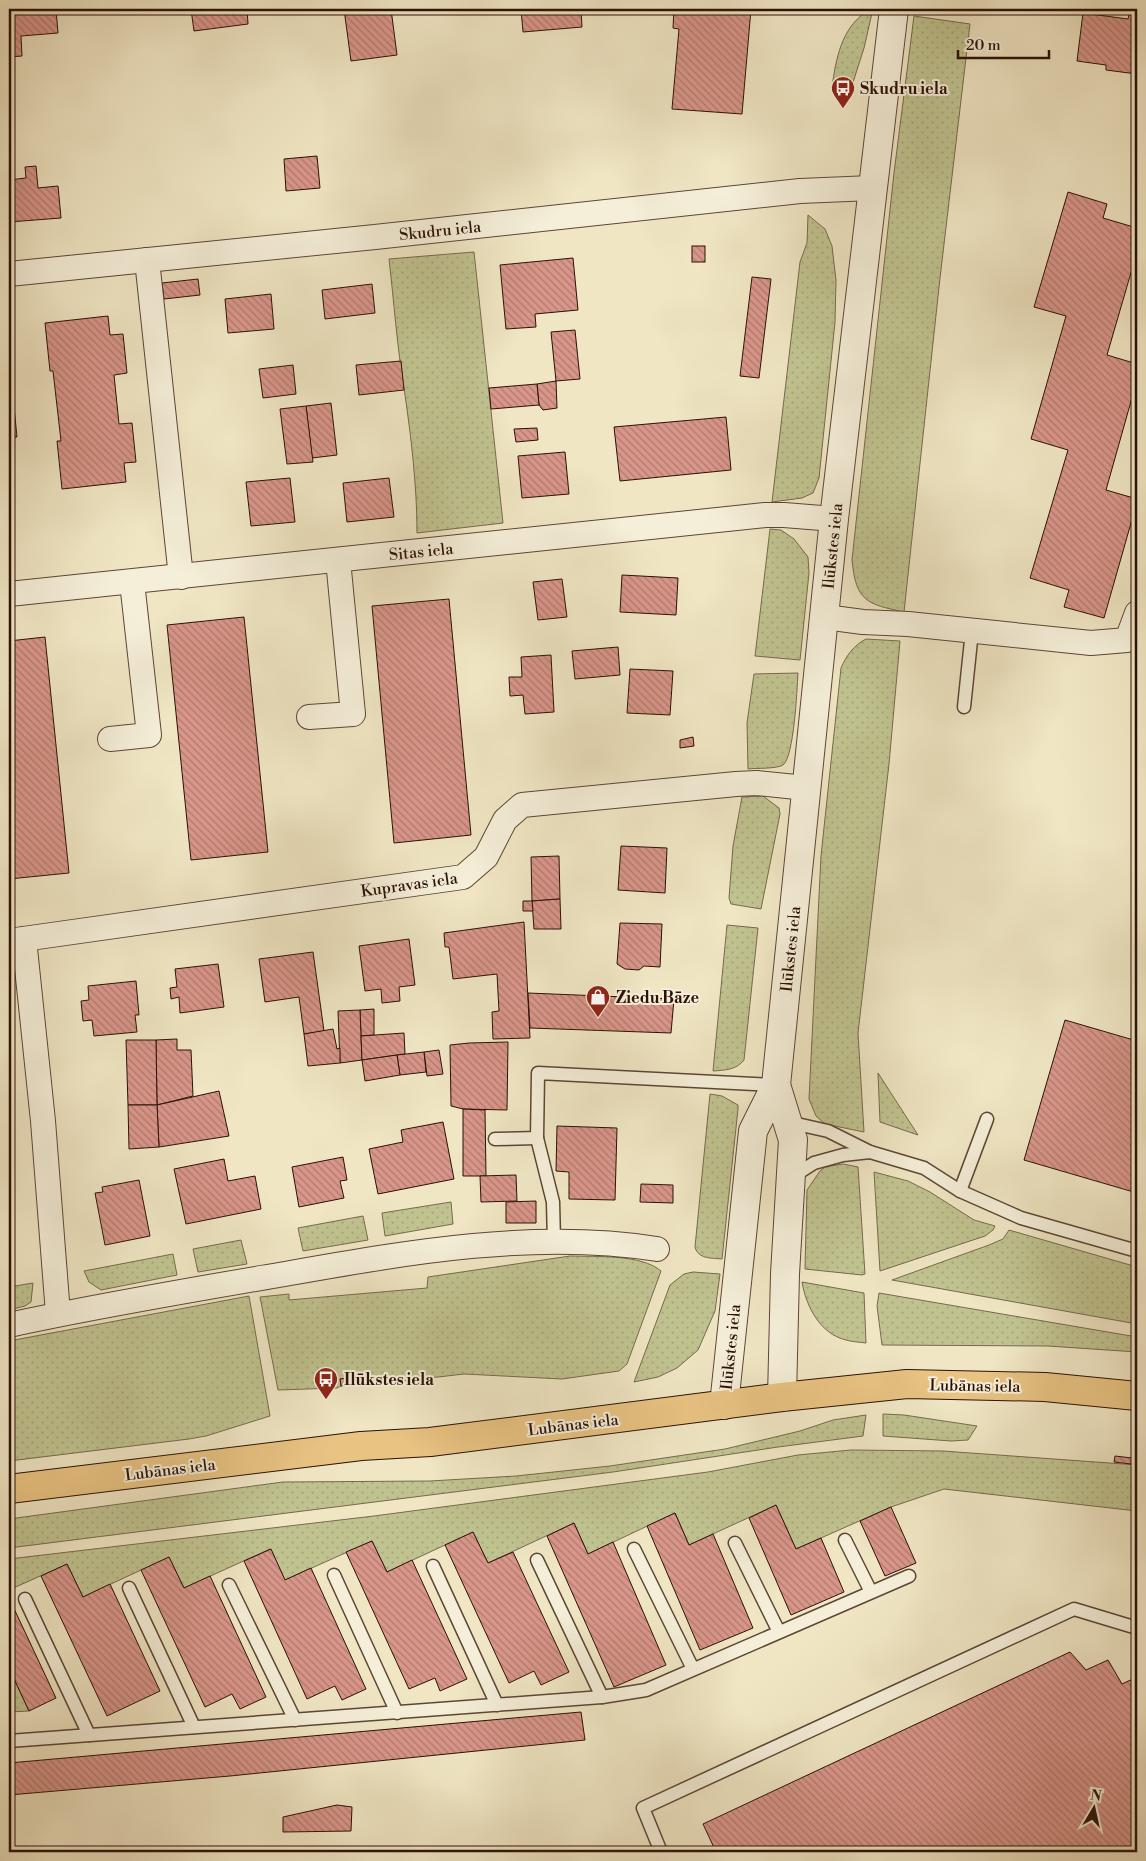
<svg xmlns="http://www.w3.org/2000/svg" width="1146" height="1861" font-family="'Libre Bodoni',serif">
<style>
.grass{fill:url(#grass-dots);stroke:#766a4c}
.building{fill:url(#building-back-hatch);stroke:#2b1007}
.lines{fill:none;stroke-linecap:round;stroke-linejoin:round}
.service-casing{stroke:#5c4636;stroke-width:15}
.minor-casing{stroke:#5c4636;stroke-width:26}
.tertiary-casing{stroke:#5c4636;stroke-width:30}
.primary-casing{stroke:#2b1007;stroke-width:30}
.service{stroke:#f5efd9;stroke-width:12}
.minor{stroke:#f5efd9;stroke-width:24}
.tertiary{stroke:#f5efd9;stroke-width:28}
.primary{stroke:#e8c382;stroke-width:28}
.labels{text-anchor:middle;stroke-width:4;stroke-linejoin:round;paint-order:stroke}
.poi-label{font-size:16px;font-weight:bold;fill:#2b1007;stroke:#f5efd9;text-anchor:start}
.street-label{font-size:16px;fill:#2b1007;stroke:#f5efd9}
</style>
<defs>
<pattern id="grass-dots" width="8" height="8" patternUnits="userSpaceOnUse" patternTransform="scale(1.25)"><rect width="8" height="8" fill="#c0c390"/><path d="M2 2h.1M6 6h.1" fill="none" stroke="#a5a67b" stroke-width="1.8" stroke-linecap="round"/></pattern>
<pattern id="building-back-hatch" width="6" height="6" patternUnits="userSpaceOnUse" patternTransform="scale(1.25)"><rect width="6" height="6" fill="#d9968a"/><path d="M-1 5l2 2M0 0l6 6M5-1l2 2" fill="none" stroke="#b0796f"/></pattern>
</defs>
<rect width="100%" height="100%" fill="#f0e6c4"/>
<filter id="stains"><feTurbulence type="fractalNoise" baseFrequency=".004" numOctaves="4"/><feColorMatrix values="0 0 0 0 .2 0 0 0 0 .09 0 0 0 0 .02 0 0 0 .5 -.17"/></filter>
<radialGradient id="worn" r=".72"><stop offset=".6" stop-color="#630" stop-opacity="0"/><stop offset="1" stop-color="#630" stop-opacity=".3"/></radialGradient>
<g class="grass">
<path d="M866,12L872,13L864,48L848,98L832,87C836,59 841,29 866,12Z"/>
<path d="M914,16L970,24L940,278L904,612C866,604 856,601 852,560L894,173Z"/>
<polygon points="808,215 825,229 832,246 836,280 835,322 819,478 813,493 802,498 772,502 800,262 807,243"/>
<path d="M474,252L503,523L417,533C417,485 411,436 404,388C397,346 394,302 389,259Z"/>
<polygon points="770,529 781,530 794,539 808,557 809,573 800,660 755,656"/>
<path d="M866,639L900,641L889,764L858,1033L864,1132L825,1124L816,1116L809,1099L821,856L841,668C846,656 854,645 866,639Z"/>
<path d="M798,673C797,690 794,757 783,765C777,769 755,768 748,769L747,723L754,674Z"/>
<polygon points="763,796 779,808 780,814 761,909 731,904 729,898 733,846 742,797"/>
<path d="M727,925L758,928L744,1060C736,1070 726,1070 713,1071Z"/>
<polygon points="878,1073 918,1135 880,1122"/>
<path d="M710,1094L722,1096L738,1105V1109L722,1259C711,1258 698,1259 695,1247Z"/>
<polygon points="843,1164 858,1167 865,1274 862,1275 805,1269 807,1190 820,1171 825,1167"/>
<polygon points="874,1172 908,1181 930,1192 974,1220 995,1226 993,1230 985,1236 880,1271"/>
<polygon points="451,1202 453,1224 385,1236 382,1213"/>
<polygon points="363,1216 368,1240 303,1251 298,1228"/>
<polygon points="1009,1230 1137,1267 1137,1324 892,1280 989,1245 1003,1239"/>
<polygon points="241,1240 247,1264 198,1272 193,1249"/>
<polygon points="173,1254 177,1275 101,1290 89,1282 84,1271"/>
<path d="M570,1256C597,1257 641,1254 661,1271L627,1364L619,1371L562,1379L464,1374L360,1386L358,1377L340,1379L341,1386L337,1388L278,1390L260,1297L289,1294V1300L427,1288L428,1277Z"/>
<polygon points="693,1272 720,1274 715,1311 698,1350 677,1368 658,1377 634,1382 670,1285 684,1274"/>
<path d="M802,1282L864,1293L866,1343C860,1342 852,1342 846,1340C820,1334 806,1306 802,1282Z"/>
<polygon points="33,1283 31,1302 25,1306 9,1310 9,1287"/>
<polygon points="879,1293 1137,1337 1137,1352 1048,1346 882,1345 877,1306"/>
<polygon points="249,1296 270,1416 206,1436 189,1439 9,1461 9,1341"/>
<polygon points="883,1414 904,1415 977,1426 968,1440 951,1441 883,1436"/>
<polygon points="866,1415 863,1436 778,1447 613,1472 9,1548 9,1519 283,1482 430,1481 516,1476 610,1466 725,1449 800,1431 833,1420"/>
<polygon points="851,1450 943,1451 1137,1465 1137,1511 944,1489 891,1507 796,1549 776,1505 689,1545 675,1513 588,1554 574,1523 488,1563 473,1532 387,1572 372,1541 285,1580 270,1549 184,1588 169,1557 83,1597 67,1564 9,1590 9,1559 374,1516 708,1472 798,1455"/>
<polygon points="9,1668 29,1711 9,1712"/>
</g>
<g class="building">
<polygon points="30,9 56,9 58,33 21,36 22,56 9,57 9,10"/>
<polygon points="191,9 247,9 248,24 194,31"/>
<polygon points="344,9 391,9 397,55 351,61"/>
<polygon points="521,9 581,9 582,27 523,32"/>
<polygon points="674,9 751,9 742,114 672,109 679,29 673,28"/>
<polygon points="1130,11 1137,12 1137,74 1106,70 1106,65 1077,61 1083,13 1128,19"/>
<polygon points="317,156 320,188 286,191 284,159"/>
<polygon points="36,166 38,188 58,186 61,218 9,222 9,180 26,178 25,167"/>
<polygon points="1068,192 1107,204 1103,218 1137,228 1137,252 1107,355 1137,364 1137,380 1106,490 1137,499 1137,502 1104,618 1064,607 1069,590 1030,578 1068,450 1031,439 1066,316 1034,307"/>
<rect x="692" y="246" width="13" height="16"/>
<polygon points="573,258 578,310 535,314 536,327 506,329 500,265"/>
<polygon points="752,277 771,279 759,378 740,376"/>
<polygon points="198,279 200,295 164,299 162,283"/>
<polygon points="372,284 375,313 325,319 322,290"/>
<polygon points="271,294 274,329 228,333 225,299"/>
<polygon points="108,316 110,335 123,334 127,373 114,375 119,424 132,423 136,462 124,463 126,482 62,489 57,441 61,441 53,371 50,371 45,323"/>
<polygon points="575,330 580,379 556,381 551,332"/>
<polygon points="401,361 404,390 359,395 356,365"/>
<polygon points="293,365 296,394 263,398 259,369"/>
<polygon points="9,377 11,377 17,437 9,438"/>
<polygon points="556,381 557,408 543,410 539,405 537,384"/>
<polygon points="537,384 539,405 491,409 489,388"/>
<polygon points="331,403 337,455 312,458 306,406"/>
<polygon points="306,406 313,462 287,464 280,409"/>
<polygon points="726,417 731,470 620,481 614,427"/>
<polygon points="537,428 538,440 516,442 514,429"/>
<polygon points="565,452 569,494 522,498 518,456"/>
<polygon points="290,478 295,522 251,526 246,482"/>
<polygon points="389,478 394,517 347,522 343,483"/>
<polygon points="622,575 678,578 676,615 620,612"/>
<polygon points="562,579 567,617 538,620 533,582"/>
<polygon points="449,599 471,835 394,843 372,606"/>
<polygon points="244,617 268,852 191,860 167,625"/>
<polygon points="45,637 69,873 9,879 9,641"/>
<polygon points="618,647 620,675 575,679 572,651"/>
<polygon points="551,655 554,712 525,714 523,695 510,696 509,677 522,677 521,657"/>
<polygon points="630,669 673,671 670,715 627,713"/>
<polygon points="693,737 694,746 680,748 680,740"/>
<polygon points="621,846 667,848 665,893 618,890"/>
<polygon points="559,856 560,899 532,901 531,857"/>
<polygon points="560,899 561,929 534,929 532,901"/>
<polygon points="523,901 532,901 533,911 523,911"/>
<polygon points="524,922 530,1038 493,1039 492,1012 499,1011 497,974 453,979 449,947 445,947 444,933"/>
<polygon points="620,923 662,924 660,967 644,966 639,970 625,969 617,964"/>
<polygon points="409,939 415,985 399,987 400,1001 382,1003 381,989 365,991 359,946"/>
<polygon points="313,952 324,1031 304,1034 299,997 265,1002 259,959"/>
<polygon points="218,964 224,1007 180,1013 179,997 171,999 170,988 177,987 175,969"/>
<polygon points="136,981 139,1015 135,1015 137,1032 94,1036 92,1020 83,1021 81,1001 89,1000 88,986"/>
<polygon points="528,993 674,999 671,1033 530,1028"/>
<polygon points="374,1009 374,1035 361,1036 360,1010"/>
<polygon points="360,1010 362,1060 340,1063 338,1011"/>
<polygon points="1065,1020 1137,1041 1137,1193 1024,1160"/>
<polygon points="333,1029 337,1049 340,1048 340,1063 308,1066 304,1034"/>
<polygon points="404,1033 405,1054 362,1060 361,1036"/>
<polygon points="177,1039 177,1050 191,1050 193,1096 157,1105 156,1040"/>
<polygon points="126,1040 156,1040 157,1105 128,1105"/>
<polygon points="508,1042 507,1110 463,1109 451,1106 450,1045 469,1043"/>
<polygon points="439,1050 443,1074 427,1076 424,1052"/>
<polygon points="424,1052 426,1072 400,1075 397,1055"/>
<polygon points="397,1055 400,1075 365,1081 362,1060"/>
<polygon points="219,1091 229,1136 159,1147 157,1105"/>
<polygon points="128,1105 157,1105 159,1147 129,1149"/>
<polygon points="463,1109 485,1110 486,1176 463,1176"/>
<polygon points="443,1122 454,1179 378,1194 369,1149 403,1142 401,1130"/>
<polygon points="557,1126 617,1128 615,1200 569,1199 569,1172 556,1171"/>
<polygon points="343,1157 347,1180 340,1181 344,1198 299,1207 292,1167"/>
<polygon points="224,1159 228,1181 255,1176 261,1209 186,1224 174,1169"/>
<polygon points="516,1175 517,1201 481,1202 480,1176"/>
<polygon points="139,1180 150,1236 105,1245 95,1193 103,1192 102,1187"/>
<polygon points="641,1184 673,1185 673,1203 640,1202"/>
<polygon points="536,1201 536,1223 506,1223 506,1202"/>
<polygon points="358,1377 359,1383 341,1386 340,1379"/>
<polygon points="1115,1456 1132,1458 1131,1464 1114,1462"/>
<polygon points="776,1505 796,1549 821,1538 844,1592 791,1615 749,1518"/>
<polygon points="891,1507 916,1563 885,1576 860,1521"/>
<polygon points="675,1513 689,1545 713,1534 753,1628 700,1650 647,1526"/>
<polygon points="574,1523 588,1554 613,1542 666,1665 614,1687 547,1536"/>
<polygon points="473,1532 488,1563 513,1552 569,1672 541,1685 534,1671 509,1683 445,1545"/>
<polygon points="372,1541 387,1572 412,1560 467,1679 440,1691 435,1678 409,1689 346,1552"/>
<polygon points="271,1549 285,1580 311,1568 366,1689 342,1700 335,1686 307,1699 244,1561"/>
<polygon points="169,1557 184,1588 210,1576 266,1697 240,1709 232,1694 205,1707 141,1570"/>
<polygon points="67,1564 83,1597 110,1584 160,1691 107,1716 41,1576"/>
<polygon points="9,1598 56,1698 29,1711 9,1668"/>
<polygon points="1070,1652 1086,1670 1108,1660 1122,1684 1137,1677 1137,1852 716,1852 703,1824"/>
<polygon points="581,1712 585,1740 230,1776 9,1795 9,1763"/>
<polygon points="337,1805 352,1807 351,1831 283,1832 283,1817"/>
</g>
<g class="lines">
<g class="service-casing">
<g id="service">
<polyline points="964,707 972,631"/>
<polyline points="788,1122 828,1131 870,1152 924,1168 960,1191 1021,1218 1137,1251"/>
<polyline points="537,1138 553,1202 554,1242"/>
<polyline points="495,1139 537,1138 538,1073 776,1085"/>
<polyline points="792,1177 814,1163 843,1155 870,1152"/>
<polyline points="960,1191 987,1119"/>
<polyline points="845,1540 871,1592"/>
<polyline points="735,1543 779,1632"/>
<polyline points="634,1549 693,1669"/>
<polyline points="537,1560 602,1697"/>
<polyline points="433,1566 497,1705"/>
<polyline points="334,1575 397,1713"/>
<polyline points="229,1585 295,1720"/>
<polyline points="129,1588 194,1727"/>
<polyline points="25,1599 89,1735"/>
<polyline points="9,1741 602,1697 646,1690 909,1576"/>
<polyline points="661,1852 643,1808 1074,1609 1137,1628"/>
</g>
</g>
<g class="minor-casing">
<g id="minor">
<polyline points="147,260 181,577"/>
<polyline points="9,274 375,237 800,191 872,188"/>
<polyline points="9,594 765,515 784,515 834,519"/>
<polyline points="825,617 863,622 908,624 1091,643 1127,640 1137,613"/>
<polyline points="309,717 353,714 338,560"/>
<polyline points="110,739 149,735 132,582"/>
<polyline points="24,939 43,1121 58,1314"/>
<polyline points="9,941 463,877 486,857 505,820 522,805 736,784 757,783 806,788"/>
<path d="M9,1325C96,1306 185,1291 273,1276C399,1254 530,1229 657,1249"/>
</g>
</g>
<g class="tertiary-casing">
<g id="tertiary">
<polyline points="776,1085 793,1140 785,1274 782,1397"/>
<polyline points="724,1405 753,1131 776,1085 834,519 894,9"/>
</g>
</g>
<g class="primary-casing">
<polyline id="primary" points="9,1489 361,1446 430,1442 782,1397 907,1384 1045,1387 1137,1396"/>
</g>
<use href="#service" class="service"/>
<use href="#minor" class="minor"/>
<use href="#tertiary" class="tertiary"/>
<use href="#primary" class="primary"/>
</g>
<defs>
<g id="bus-pin" transform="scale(1.25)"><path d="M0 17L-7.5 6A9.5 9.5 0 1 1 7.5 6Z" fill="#8f2418" stroke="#f5efd9"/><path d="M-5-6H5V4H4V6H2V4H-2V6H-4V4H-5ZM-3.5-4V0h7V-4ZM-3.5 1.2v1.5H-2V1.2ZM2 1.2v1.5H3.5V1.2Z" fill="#fff"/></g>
<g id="shop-pin" transform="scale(1.25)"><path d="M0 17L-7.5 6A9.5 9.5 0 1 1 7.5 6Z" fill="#8f2418" stroke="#f5efd9"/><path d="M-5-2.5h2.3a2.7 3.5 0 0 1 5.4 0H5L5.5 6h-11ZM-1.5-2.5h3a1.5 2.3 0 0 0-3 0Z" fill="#fff"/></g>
</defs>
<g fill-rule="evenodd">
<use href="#bus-pin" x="843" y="88"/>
<use href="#shop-pin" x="598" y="997"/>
<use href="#bus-pin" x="326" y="1379"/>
</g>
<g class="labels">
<g class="poi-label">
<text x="860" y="94">Skudru iela</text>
<text x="616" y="1003">Ziedu Bāze</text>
<text x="344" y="1385">Ilūkstes iela</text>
</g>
<g class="street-label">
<text transform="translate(440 230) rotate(-6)" y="6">Skudru iela</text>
<text transform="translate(832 546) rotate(-84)" y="6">Ilūkstes iela</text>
<text transform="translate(421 551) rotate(-6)" y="6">Sitas iela</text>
<text transform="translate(409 884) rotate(-8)" y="6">Kupravas iela</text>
<text transform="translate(790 949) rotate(-84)" y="6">Ilūkstes iela</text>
<text transform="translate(730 1347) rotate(-84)" y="6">Ilūkstes iela</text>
<text transform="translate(975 1385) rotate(1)" y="6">Lubānas iela</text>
<text transform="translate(573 1424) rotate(-7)" y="6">Lubānas iela</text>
<text transform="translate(170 1469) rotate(-7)" y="6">Lubānas iela</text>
</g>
</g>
<rect width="1146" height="1861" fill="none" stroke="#f0e6c4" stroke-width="30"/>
<rect x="10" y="10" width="1126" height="1841" fill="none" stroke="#2b1007" stroke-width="2.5"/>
<rect x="15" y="15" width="1116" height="1831" fill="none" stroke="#2b1007"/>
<g transform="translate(1094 1808) rotate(9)" stroke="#f5efd9" stroke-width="4" paint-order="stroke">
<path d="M0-4L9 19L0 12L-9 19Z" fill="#2b1007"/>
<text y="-8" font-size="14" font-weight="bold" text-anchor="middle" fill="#2b1007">N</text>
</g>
<path d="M958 50v8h91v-8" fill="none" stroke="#2b1007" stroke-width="2.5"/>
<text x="966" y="50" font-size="15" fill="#2b1007" stroke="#f5efd9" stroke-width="4" paint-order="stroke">20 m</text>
<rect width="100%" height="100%" filter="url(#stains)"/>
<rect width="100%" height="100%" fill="url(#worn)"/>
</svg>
